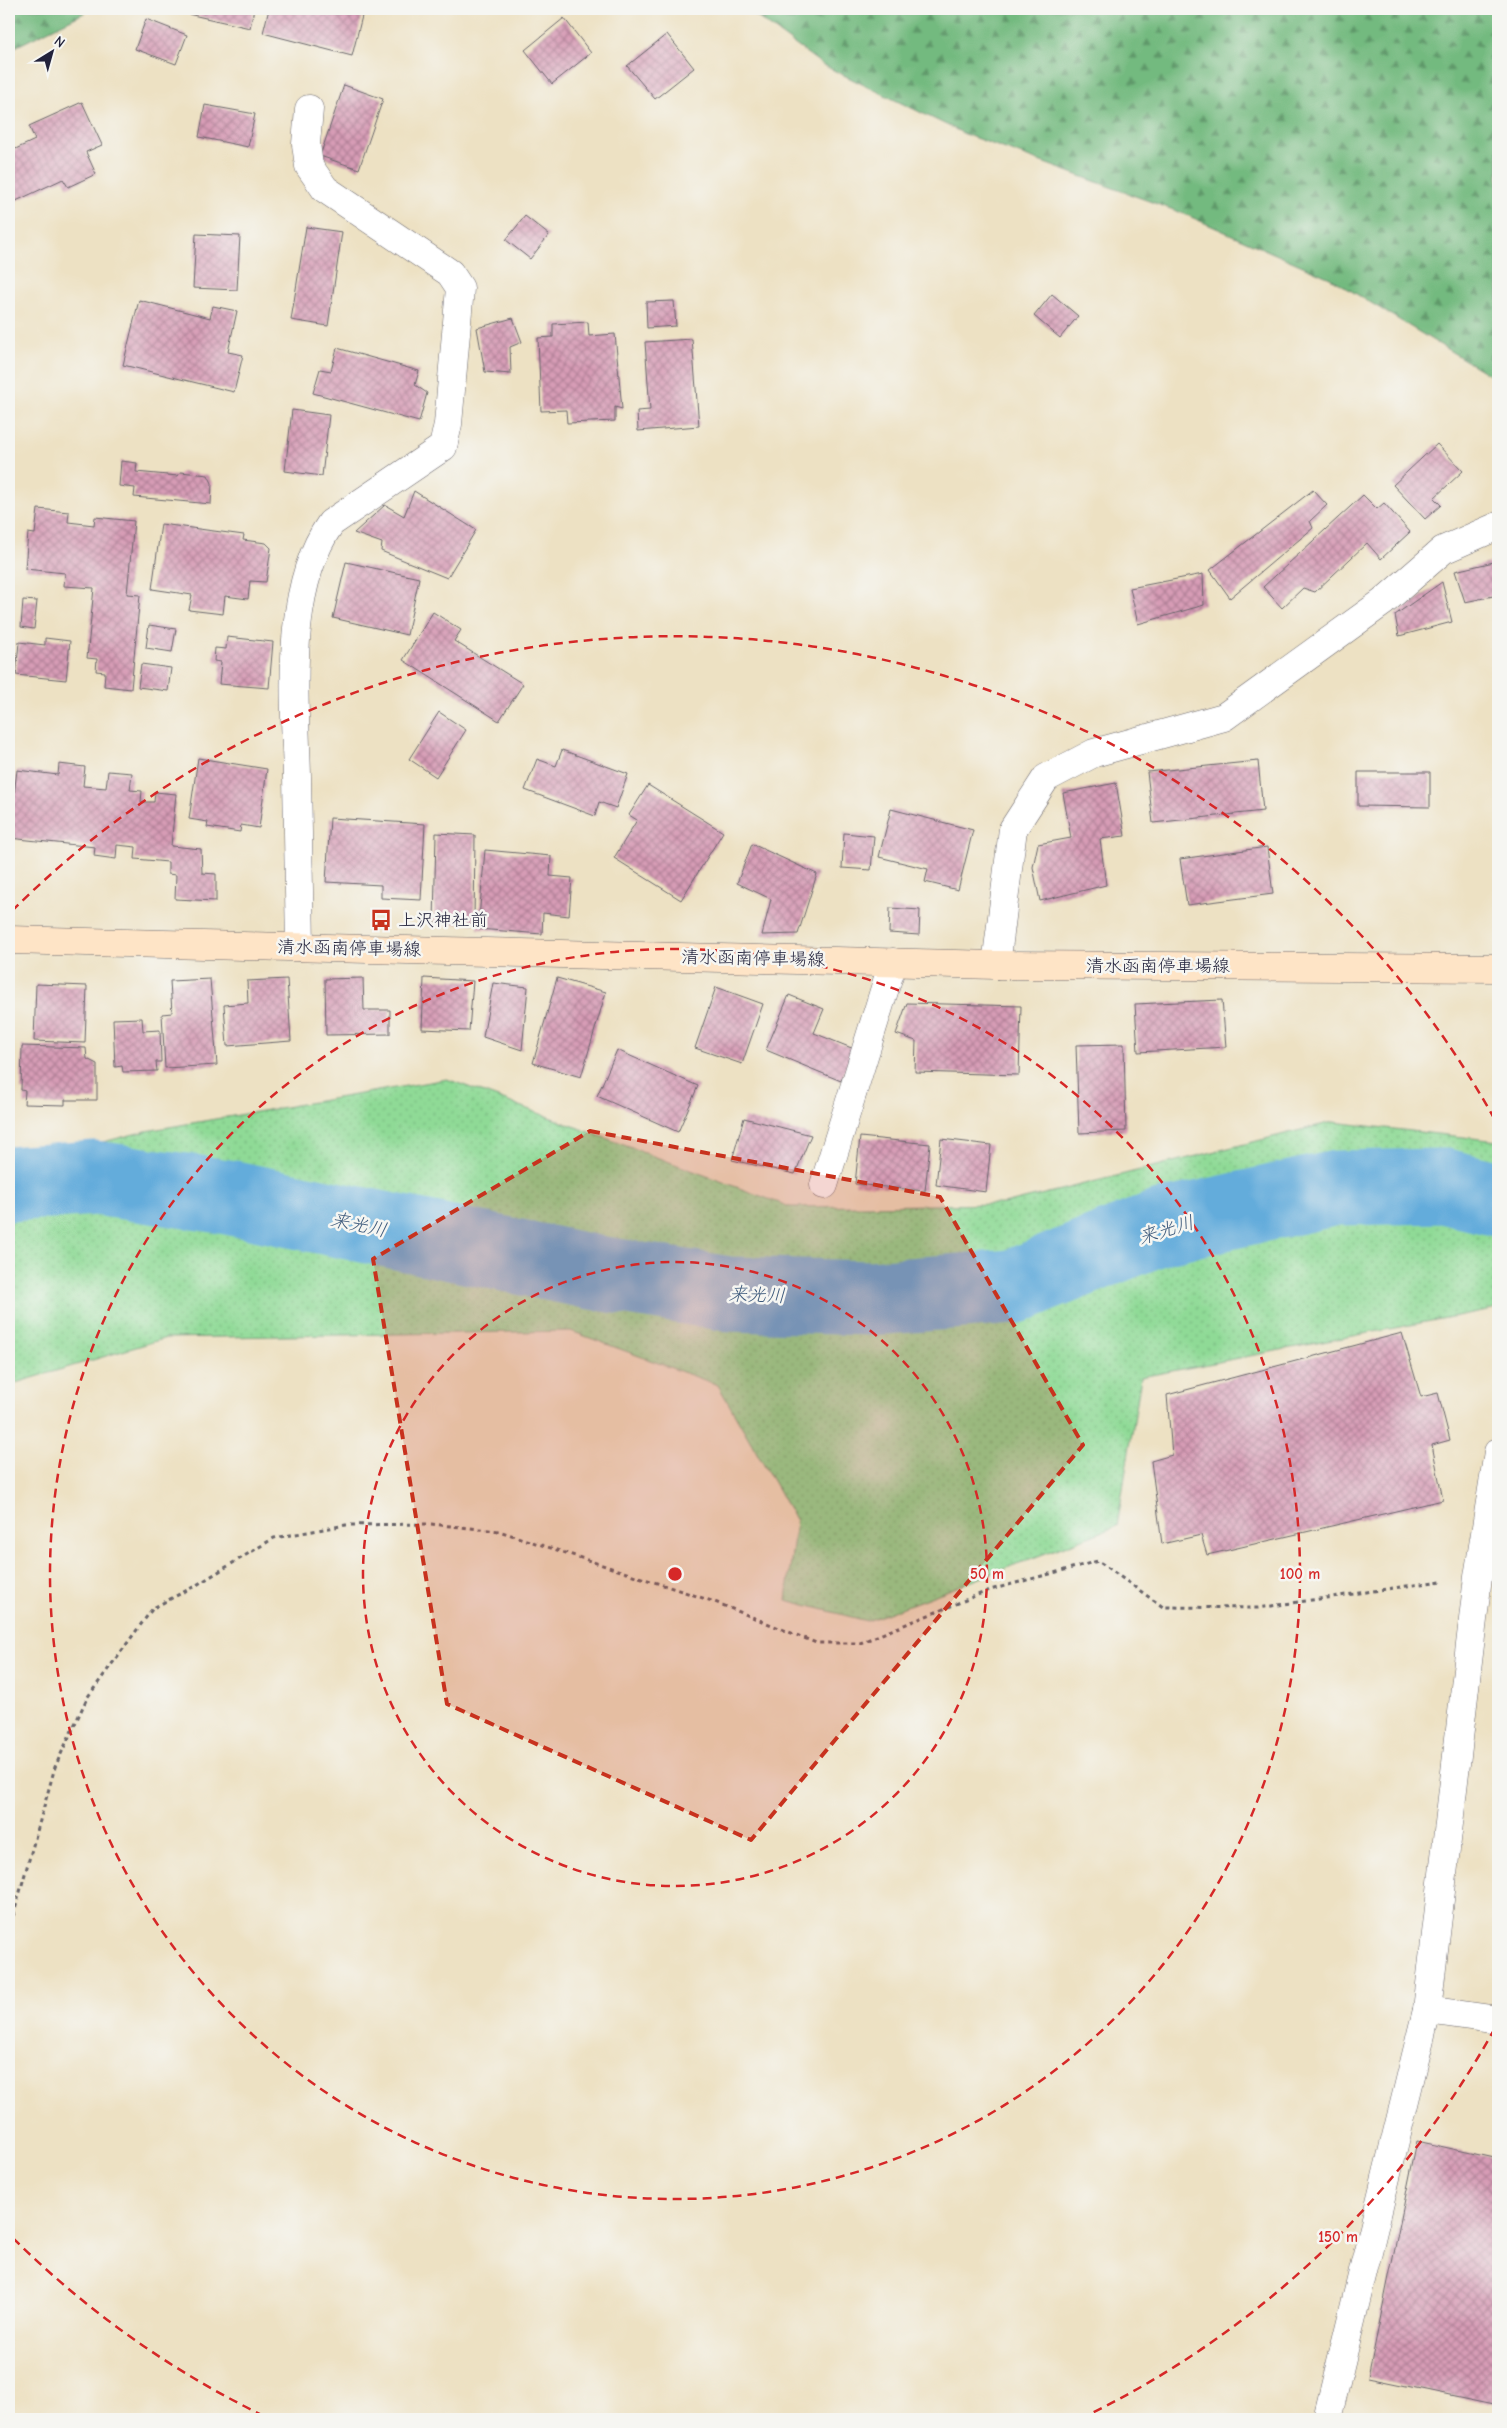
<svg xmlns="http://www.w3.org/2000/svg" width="1507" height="2428" font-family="'Comic Neue','Klee One',sans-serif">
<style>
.green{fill:url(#green-dots);stroke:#587e68}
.forest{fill:url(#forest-firs);stroke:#4a6e5d}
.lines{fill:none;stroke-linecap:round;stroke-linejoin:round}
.river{stroke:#64acdb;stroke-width:75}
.building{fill:url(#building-cross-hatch)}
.street-casing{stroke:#69656b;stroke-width:29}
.secondary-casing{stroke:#69656b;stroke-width:29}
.path{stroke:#69656b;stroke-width:3;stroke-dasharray:4 4;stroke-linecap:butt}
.street{stroke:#fff;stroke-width:28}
.secondary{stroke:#fee4c6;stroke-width:28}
.marked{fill:#c8321e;fill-opacity:0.2;stroke:#c8321e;stroke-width:4;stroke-dasharray:10 6;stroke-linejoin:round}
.ring{fill:none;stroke:#d62828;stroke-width:2.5;stroke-dasharray:9 6}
.labels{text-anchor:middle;stroke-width:5;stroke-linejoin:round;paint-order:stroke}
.poi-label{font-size:18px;fill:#22223b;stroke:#f6f6f2;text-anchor:start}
.street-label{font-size:18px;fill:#22223b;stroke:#f6f6f2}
.water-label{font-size:19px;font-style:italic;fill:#3c597b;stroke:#f6f6f2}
.centre{fill:#d62828;stroke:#f6f6f2;stroke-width:2.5}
.ring-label{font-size:15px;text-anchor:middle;font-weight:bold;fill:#d62828;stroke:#f6f6f2;stroke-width:5;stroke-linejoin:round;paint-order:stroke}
</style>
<defs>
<pattern id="green-dots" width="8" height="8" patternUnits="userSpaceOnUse" patternTransform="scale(1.25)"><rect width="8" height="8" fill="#8fda96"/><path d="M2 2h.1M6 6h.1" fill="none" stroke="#7bbb82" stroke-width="1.8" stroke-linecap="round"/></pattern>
<pattern id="forest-firs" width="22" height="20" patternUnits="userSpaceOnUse" patternTransform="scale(1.25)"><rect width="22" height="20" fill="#73ba7f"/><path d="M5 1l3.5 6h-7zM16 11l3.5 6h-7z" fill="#5e9769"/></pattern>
<pattern id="building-cross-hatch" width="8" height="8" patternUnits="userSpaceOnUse" patternTransform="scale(1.25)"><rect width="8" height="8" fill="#d79cb6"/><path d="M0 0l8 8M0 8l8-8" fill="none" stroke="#ae7f95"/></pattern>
</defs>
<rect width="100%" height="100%" fill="#f6f6f2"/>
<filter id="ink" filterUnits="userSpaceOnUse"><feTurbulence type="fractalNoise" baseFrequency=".02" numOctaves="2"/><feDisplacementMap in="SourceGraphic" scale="10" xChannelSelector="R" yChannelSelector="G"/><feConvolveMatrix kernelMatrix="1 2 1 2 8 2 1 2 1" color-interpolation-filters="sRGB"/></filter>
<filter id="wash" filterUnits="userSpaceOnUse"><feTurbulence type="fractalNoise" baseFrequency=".0096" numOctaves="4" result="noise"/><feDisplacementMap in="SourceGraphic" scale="20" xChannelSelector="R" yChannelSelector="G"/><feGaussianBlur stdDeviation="1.12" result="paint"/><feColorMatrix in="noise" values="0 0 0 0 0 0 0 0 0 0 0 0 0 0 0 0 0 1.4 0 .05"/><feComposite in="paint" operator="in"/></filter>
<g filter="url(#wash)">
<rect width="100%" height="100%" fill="#ede1c3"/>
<polygon class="green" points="447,1079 790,1207 1004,1204 1333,1122 1498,1141 1498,1308 1141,1377 1117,1526 867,1621 786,1600 796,1521 718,1385 571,1331 166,1338 9,1385 9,1166 146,1131"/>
<g class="forest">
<polygon points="9,9 92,9 9,50"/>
<polygon points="746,9 1498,9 1498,380 1330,278 1182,213 967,135 823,65"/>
</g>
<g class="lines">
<polyline class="river" points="9,1184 95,1178 228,1197 592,1272 729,1294 872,1298 1013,1287 1161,1227 1336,1188 1444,1186 1498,1199"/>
</g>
<g id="blocks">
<g class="building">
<polygon points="180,9 254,9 250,28 179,12"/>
<polygon points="269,9 350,9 363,12 352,56 263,33"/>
<polygon points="564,18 591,53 552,84 525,50"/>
<polygon points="146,19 187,35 176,64 135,49"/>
<polygon points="667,34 694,68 655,99 627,66"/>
<polygon points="344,85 383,99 359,169 320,156"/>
<polygon points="82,102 102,145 86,152 96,174 68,187 63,179 16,201 9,185 9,152 35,140 29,126"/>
<polygon points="205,105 255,114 248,147 199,137"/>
<polygon points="525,216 549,235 530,259 506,240"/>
<polygon points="306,227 342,232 328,326 291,320"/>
<polygon points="196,234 240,236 237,290 193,288"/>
<polygon points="1052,294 1078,316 1060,338 1034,316"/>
<polygon points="139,300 210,318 213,306 237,311 228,352 243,355 234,392 123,365"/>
<polygon points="674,301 676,326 647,328 646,302"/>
<polygon points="513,318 522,342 510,347 511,374 485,372 477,328"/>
<polygon points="588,322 589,336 615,334 622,409 615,407 615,421 567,423 566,410 541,411 538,338 553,337 553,324"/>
<polygon points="692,339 699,426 638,431 637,411 650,410 645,342"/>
<polygon points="337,348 419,371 415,385 427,393 419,422 313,393 320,369 331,371"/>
<polygon points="292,410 329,415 322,476 285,471"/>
<polygon points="1437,444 1463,471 1434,498 1441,505 1425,519 1393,485"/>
<polygon points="121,461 137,463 136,472 178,476 181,472 208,475 212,483 211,504 134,497 135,488 119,486"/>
<polygon points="1313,490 1327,505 1310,521 1313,528 1230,598 1210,570"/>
<polygon points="414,491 476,530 447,578 381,551 382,543 354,533 385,505 404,516"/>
<polygon points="1363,495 1377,509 1384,503 1410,532 1381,559 1367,543 1315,592 1303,588 1282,608 1263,587"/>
<polygon points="38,509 69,512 68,522 94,525 95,517 134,521 127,594 140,595 131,689 104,686 105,672 96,671 97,659 87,658 94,588 64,586 65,573 25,569 28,533 35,534"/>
<polygon points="161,524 244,535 243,540 266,543 271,548 266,582 250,581 248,599 225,596 223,614 189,610 192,595 152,589"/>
<polygon points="1498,561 1498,595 1465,602 1455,571"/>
<polygon points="346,562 419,578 407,635 333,618"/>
<polygon points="1203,574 1204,605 1138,624 1130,588"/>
<polygon points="1442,582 1452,622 1399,636 1395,615"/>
<polygon points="23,600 37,601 34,629 21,627"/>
<polygon points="433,612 461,630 454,641 523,684 499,721 403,660"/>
<polygon points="149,625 176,629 172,652 146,648"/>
<polygon points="227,637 273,642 269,688 219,684 221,662 214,661 215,648 226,649"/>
<polygon points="45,638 70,641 66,680 16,675 19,642 45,645"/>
<polygon points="141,664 171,668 168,691 138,687"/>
<polygon points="439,712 466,730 436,777 409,759"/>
<polygon points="562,750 628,774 616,808 599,802 595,816 525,790 537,759 556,766"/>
<polygon points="198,758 267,769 259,828 241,825 240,832 207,827 208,822 189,819"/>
<polygon points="1258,761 1263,811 1153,823 1147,772"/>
<polygon points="59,764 85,767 83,786 106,788 108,771 132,773 130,790 142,791 141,802 154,802 155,792 176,794 171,846 201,849 202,873 216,874 216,901 175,899 176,875 168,874 168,862 135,859 136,847 117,845 116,859 94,856 95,847 9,838 9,794 14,795 17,770 58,775"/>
<polygon points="1358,772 1430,772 1430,807 1358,806"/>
<polygon points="1116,783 1125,836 1100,839 1106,885 1040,901 1033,867 1038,844 1071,838 1063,793"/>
<polygon points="648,785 723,832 681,900 614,858 637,820 629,815"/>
<polygon points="891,809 973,830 958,890 925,882 928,869 879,857"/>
<polygon points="330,818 425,824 421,900 381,898 381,885 326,882"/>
<polygon points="436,833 475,835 474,924 434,923"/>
<polygon points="844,833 874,836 871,870 842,868"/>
<polygon points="752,844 817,874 798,934 762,935 771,899 737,883"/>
<polygon points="1267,847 1273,894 1187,905 1180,859"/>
<polygon points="485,850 551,856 550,876 572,878 569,916 543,913 542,934 478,929"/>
<polygon points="890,908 920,910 919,935 889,933"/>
<polygon points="363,978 364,1010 390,1010 390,1034 326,1035 325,979"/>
<polygon points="424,978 473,981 469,1031 422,1029"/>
<polygon points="557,978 606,992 581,1077 533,1063"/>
<polygon points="210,979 217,1065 165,1068 162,1014 172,1013 170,981"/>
<polygon points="287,979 291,1041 227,1046 224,1005 248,1003 247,981"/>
<polygon points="493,983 528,987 522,1050 483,1037"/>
<polygon points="36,984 87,986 85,1043 34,1041"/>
<polygon points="716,987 763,1004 742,1064 695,1048"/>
<polygon points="789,995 824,1009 814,1033 854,1049 841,1081 766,1050"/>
<polygon points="1222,1000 1226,1047 1138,1052 1135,1004"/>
<polygon points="907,1003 1021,1006 1019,1075 915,1072 916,1041 896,1034"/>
<polygon points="142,1018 143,1031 160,1030 161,1062 156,1062 157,1071 123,1072 122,1066 115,1067 113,1019"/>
<polygon points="1124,1044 1126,1131 1079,1133 1076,1045"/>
<polygon points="22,1046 86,1048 87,1059 97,1064 97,1100 65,1100 65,1105 24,1104 25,1091 21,1090"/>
<polygon points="617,1050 698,1086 678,1132 597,1096"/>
<polygon points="744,1118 811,1135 795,1174 732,1160"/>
<polygon points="860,1137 930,1144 925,1191 855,1184"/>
<polygon points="941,1139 991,1145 986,1192 936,1185"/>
<polygon points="1402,1333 1421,1397 1438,1393 1450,1440 1432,1445 1443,1500 1207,1555 1201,1535 1162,1544 1151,1461 1172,1455 1167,1395"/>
<polygon points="1417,2141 1498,2159 1498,2405 1368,2378"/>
</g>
</g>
</g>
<g filter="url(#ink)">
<use href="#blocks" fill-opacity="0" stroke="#69656b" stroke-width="1"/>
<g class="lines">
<g class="street-casing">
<g id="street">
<path d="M300,947C299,890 298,833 297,776C295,698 284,589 331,523L443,447L448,424L460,288L450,273L325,189L309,166L306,144L309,109"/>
<polyline points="996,965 1013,829 1046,778 1094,753 1224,717 1383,602 1443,550 1498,526"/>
<polyline points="824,1185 893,962"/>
<polyline points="1427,2010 1498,2020"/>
<polyline points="1327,2419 1427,2010 1478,1577 1498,1452"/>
</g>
</g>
<g class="secondary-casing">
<polyline id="secondary" points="9,940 996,965 1498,968"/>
</g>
<polyline class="path" points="9,1931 55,1767 87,1698 153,1608 195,1586 274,1538 346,1525 431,1524 499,1531 715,1602 816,1643 860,1643 990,1590 1098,1561 1163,1607 1258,1608 1441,1581"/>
<use href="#street" class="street"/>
<use href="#secondary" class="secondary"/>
</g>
</g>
<path class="marked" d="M590,1131L940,1197L1083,1445L751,1840L447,1704L373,1259Z"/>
<g class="ring">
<circle cx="675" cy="1574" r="312"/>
<circle cx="675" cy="1574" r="625"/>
<path d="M1495 2028A937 937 0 0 1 1086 2416M264 2416A937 937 0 0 1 12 2237M12 911A937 937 0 0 1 1495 1120"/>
</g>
<defs>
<g id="bus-bare" transform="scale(1.725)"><path d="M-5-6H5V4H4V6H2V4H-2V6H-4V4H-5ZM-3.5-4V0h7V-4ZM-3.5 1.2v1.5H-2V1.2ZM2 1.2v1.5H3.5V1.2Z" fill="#c8321e" stroke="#f6f6f2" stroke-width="2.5" paint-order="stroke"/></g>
</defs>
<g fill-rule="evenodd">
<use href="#bus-bare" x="381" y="920"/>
</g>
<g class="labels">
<g class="poi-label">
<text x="398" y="926">上沢神社前</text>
</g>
<g class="street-label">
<text transform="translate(349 948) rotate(1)" y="6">清水函南停車場線</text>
<text transform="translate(753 958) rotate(1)" y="6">清水函南停車場線</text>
<text x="1158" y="972">清水函南停車場線</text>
</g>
<g class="water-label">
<text transform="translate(359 1224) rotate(12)" y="7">来光川</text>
<text transform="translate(1166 1229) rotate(-17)" y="7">来光川</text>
<text transform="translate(757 1294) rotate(2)" y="7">来光川</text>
</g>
</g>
<circle cx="675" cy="1574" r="8" class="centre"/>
<g class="ring-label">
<text x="987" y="1579">50 m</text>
<text x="1300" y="1579">100 m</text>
<text x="1338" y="2242">150 m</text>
</g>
<rect width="1507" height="2428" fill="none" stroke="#f6f6f2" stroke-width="30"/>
<g transform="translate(52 52) rotate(37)" stroke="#f6f6f2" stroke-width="4" paint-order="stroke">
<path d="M0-4L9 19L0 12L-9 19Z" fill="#22223b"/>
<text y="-8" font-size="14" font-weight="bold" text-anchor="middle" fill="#22223b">N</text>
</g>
</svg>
